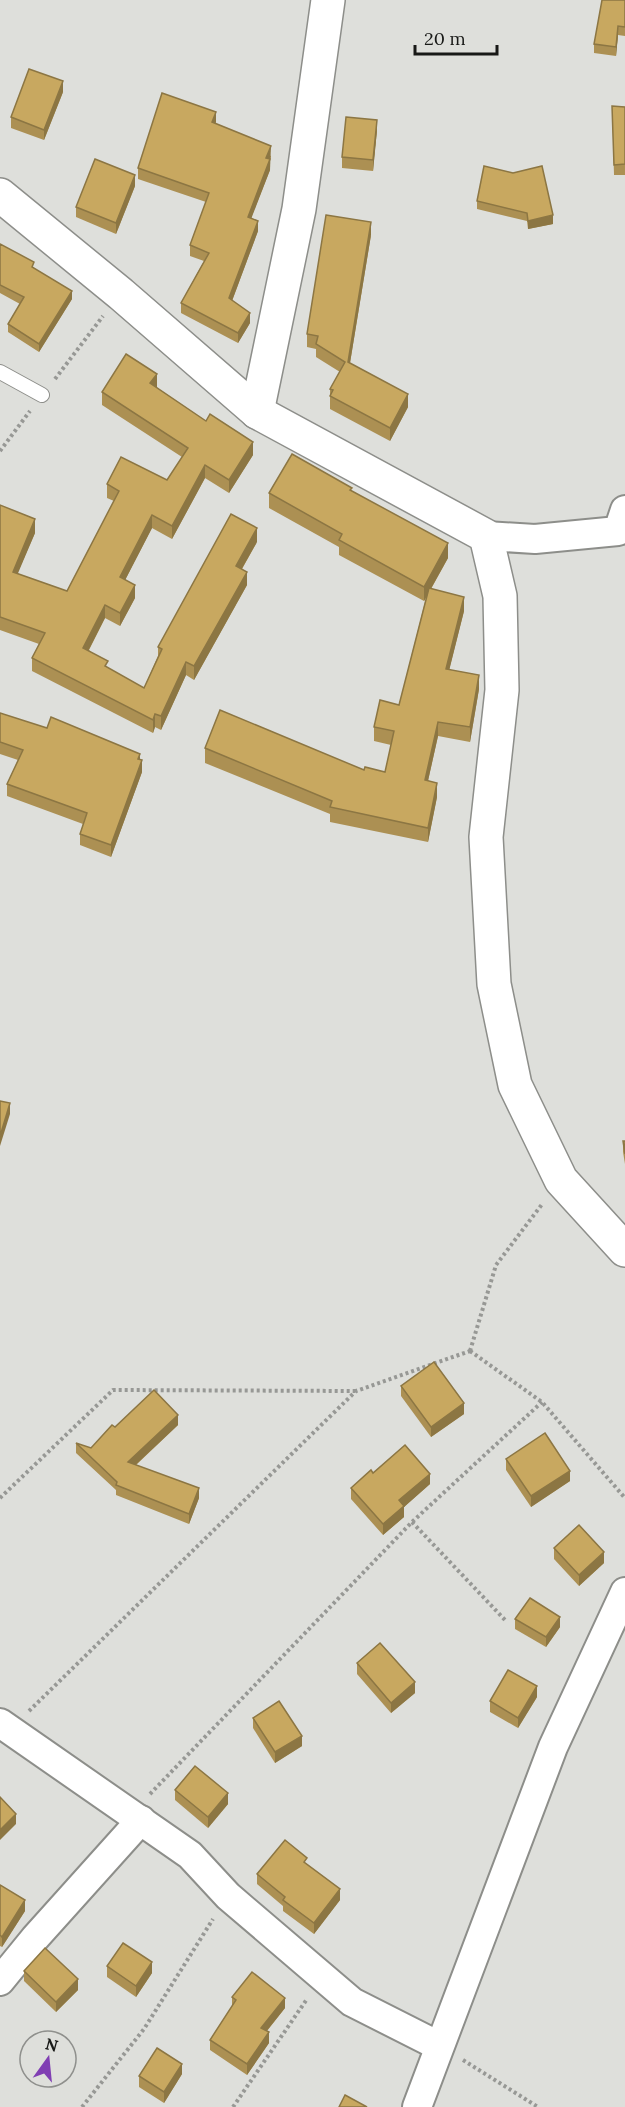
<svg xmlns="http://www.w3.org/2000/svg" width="625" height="2107" font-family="Lora,serif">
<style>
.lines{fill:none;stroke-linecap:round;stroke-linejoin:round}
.service-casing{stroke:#8d8e8a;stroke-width:16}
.minor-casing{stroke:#8d8e8a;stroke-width:32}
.tertiary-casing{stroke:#8d8e8a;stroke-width:36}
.path{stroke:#979895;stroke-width:4;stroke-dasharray:3 3;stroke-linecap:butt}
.service{stroke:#fff;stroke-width:14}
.minor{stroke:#fff;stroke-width:28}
.tertiary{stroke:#fff;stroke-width:33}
.wall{fill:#ac9053}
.shaded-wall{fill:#8c7643}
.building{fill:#c8a860;stroke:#8c7643;stroke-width:1.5}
</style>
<rect width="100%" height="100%" fill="#dedfdb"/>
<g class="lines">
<g class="service-casing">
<polyline id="service" points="0,372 42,395"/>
</g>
<g class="minor-casing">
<g id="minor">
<polyline points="486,536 535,539 618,531 625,510"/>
<polyline points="0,1723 190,1855 228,1896 352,2002 439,2046"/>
<polyline points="0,1981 35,1938 141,1820"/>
<polyline points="417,2107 553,1747 625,1592"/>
</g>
</g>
<g class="tertiary-casing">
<g id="tertiary">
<polyline points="0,195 121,294 257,412 486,536 500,596 502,690 486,837 494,984 515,1085 561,1180 625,1250"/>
<polyline points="257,412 299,209 328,0"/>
</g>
</g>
<g class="path">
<polyline points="55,379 103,316"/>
<polyline points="0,451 30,411"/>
<polyline points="470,1351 542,1402 625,1498"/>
<polyline points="470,1351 496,1265 543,1203"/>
<polyline points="0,1498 113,1390 355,1391"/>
<polyline points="412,1522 505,1620"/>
<polyline points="29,1711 356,1391 470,1351"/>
<polyline points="150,1794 412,1522 542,1402"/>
<polyline points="463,2060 538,2107"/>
<polyline points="82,2107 144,2029 213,1919"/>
<polyline points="233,2107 307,1999"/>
</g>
<use href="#service" class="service"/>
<use href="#minor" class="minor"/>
<use href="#tertiary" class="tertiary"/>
</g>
<g class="wall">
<polygon points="625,0 625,36 618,35 616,56 594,53 594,44"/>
<polygon points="63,92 44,140 11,128 11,117"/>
<polygon points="612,106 625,107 625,175 614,175"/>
<polygon points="216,122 215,124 271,156 270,160 270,170 251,218 258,231 232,301 250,323 238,343 181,313 181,303 204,261 190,256 190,245 206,202 138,179 138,168"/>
<polygon points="377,130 373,171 342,168 342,157"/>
<polygon points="513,173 553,224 528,229 527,221 477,209 477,201"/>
<polygon points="135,186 116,234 76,217 76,207"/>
<polygon points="371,235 350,363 408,407 390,441 330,409 330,389 340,372 316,357 316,349 307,347 307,334"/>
<polygon points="0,244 34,268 72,299 39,352 8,332 8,324 20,304 0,293"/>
<polygon points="156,387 253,455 229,493 205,478 172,539 152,528 125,580 135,598 120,626 105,618 89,650 108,668 144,688 158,656 158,647 257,542 242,569 247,585 194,680 186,675 161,730 155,727 153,733 32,671 32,658 39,644 0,630 0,505 35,533 17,574 67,591 114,501 107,498 107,484 167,480 182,457 102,405 102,392"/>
<polygon points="352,491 448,558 431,589 464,611 449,670 479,689 470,742 438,736 428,781 437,797 428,842 330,822 330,814 205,763 205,748 364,770 385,772 391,745 374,741 374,727 399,705 426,598 424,601 339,555 339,547 269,508 269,493"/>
<polygon points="0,713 140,760 142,772 111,857 80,845 80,834 83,824 7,796 7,784 18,760 0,754"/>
<polygon points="623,1141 625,1141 625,1164 623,1152"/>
<polygon points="401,1386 464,1414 431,1437 401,1396"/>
<polygon points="178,1425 136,1465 199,1498 189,1524 116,1495 116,1490 76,1453 76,1443 91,1448 115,1427"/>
<polygon points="506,1459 570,1481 531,1507 506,1470"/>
<polygon points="373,1473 430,1484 404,1507 404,1517 383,1535 351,1499 351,1488"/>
<polygon points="554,1548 604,1563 579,1586 554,1559"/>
<polygon points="515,1619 560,1627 546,1647 515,1629"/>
<polygon points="357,1663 415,1693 391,1713 357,1674"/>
<polygon points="537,1697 518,1728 490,1712 490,1701"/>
<polygon points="253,1718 302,1746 275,1763 253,1728"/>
<polygon points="175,1790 228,1804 208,1828 175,1800"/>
<polygon points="307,1865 340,1900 314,1934 283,1911 283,1906 257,1884 257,1874"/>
<polygon points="0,1885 25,1911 2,1947 0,1946"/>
<polygon points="107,1966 152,1973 136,1997 107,1977"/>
<polygon points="24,1971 78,1990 56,2012 24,1981"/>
<polygon points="232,1997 285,2008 267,2031 269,2043 247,2075 210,2050 210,2040 232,2006"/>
<polygon points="182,2074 164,2103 139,2087 139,2076"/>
</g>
<g class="shaded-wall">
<polygon points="618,26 618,35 616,56 616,47"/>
<polygon points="63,81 63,92 44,140 44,130"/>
<polygon points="216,112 216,122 212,133 212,122"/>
<polygon points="377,120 377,130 373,171 373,160"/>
<polygon points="271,146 270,170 248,227 248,217 266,158"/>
<polygon points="135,175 135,186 116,234 116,223"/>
<polygon points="553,215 553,224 528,229 528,221"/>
<polygon points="258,221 258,231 229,309 229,298"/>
<polygon points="371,222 371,235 348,375 348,362"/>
<polygon points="72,291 72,299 39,352 39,344"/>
<polygon points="250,313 250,323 238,343 238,333"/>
<polygon points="157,374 157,387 150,396 150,383"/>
<polygon points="408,394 408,407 390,441 390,428"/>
<polygon points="253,442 253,455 229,493 229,480"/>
<polygon points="205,465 205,478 172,539 172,526"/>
<polygon points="152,515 152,528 120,590 120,577"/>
<polygon points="35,519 35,533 13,585 13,572"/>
<polygon points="257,528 257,542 236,579 236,566"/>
<polygon points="448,543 448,558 424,601 424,587"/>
<polygon points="247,572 247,585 194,680 194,666"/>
<polygon points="135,585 135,598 120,626 120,613"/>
<polygon points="464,597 464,611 446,683 446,669"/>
<polygon points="105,605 105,618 83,661 83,648"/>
<polygon points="186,662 186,675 161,730 161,716"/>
<polygon points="479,675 479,689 470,742 470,727"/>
<polygon points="155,714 155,727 153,733 153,720"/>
<polygon points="438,722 438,736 425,794 425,780"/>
<polygon points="140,754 140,765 142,760 142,772 111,857 111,845"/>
<polygon points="437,783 437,797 428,842 428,828"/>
<polygon points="10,1103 10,1114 0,1146 0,1136"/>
<polygon points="464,1403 464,1414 431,1437 431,1427"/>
<polygon points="178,1415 178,1425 128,1472 128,1462"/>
<polygon points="570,1471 570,1481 531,1507 531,1496"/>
<polygon points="430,1474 430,1484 404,1507 404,1517 383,1535 383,1524 399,1500"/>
<polygon points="199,1488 199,1498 189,1524 189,1514"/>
<polygon points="604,1552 604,1563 579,1586 579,1575"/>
<polygon points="560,1617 560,1627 546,1647 546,1637"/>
<polygon points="415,1682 415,1693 391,1713 391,1703"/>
<polygon points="537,1686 537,1697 518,1728 518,1718"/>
<polygon points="302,1736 302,1746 275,1763 275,1752"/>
<polygon points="228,1793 228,1804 208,1828 208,1817"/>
<polygon points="16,1814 16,1824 0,1840 0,1830"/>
<polygon points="340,1889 340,1900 314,1934 314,1923"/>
<polygon points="25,1900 25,1911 2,1947 2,1937"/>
<polygon points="152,1962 152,1973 136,1997 136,1986"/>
<polygon points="78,1979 78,1990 56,2012 56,2002"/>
<polygon points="285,1998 285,2008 261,2038 261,2028"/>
<polygon points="269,2032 269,2043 247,2075 247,2064"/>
<polygon points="182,2064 182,2074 164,2103 164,2092"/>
</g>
<g class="building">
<polygon points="602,0 625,0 625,27 618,26 616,47 594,44"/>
<polygon points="29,69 63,81 44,130 11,117"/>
<polygon points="162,93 216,112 212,122 271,146 266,158 270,159 248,217 258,221 229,298 250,313 238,333 181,303 209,253 190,245 209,193 138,168"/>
<polygon points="612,106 625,107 625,164 614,165"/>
<polygon points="346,117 377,120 373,160 342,157"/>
<polygon points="95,159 135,175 116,223 76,207"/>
<polygon points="484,166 513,173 542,166 553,215 528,221 527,213 477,201"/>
<polygon points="326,215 371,222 348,362 408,394 390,428 330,396 333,390 330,389 345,362 316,344 318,336 307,334"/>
<polygon points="0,244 34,262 32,267 72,291 39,344 8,324 24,297 0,285"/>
<polygon points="126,354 157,374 150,383 206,421 210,414 253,442 229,480 205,465 172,526 152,515 120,577 135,585 120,613 105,605 83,648 108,661 105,666 144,688 162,649 158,647 231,514 257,528 236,566 247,572 194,666 186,662 161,716 155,714 153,720 32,658 45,633 0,617 0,505 35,519 13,572 67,591 119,491 107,484 121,457 167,480 188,448 102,392"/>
<polygon points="292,454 352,488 350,490 448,543 424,587 339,540 342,534 269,493"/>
<polygon points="429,588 464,597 446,669 479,675 470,727 438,722 425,780 437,783 428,828 330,807 332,801 205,748 220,710 364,770 365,767 385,772 394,731 374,727 380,700 399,705"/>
<polygon points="0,713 47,728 51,717 140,754 138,759 142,760 111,845 80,834 87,813 7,784 23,750 0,742"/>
<polygon points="0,1101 10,1103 0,1136"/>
<polygon points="623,1141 625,1141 625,1154"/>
<polygon points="434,1362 464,1403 431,1427 401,1386"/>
<polygon points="154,1390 178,1415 128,1462 199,1488 189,1514 116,1485 117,1482 76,1443 91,1448 112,1425 115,1427"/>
<polygon points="545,1433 570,1471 531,1496 506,1459"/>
<polygon points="405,1445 430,1474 399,1500 404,1506 383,1524 351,1488 371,1470 373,1473"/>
<polygon points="579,1525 604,1552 579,1575 554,1548"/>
<polygon points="530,1598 560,1617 546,1637 515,1619"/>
<polygon points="380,1643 415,1682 391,1703 357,1663"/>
<polygon points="508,1670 537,1686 518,1718 490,1701"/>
<polygon points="279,1701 302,1736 275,1752 253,1718"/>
<polygon points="195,1766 228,1793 208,1817 175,1790"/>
<polygon points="0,1797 16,1814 0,1830"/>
<polygon points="285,1840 307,1858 304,1862 340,1889 314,1923 283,1900 285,1897 257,1874"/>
<polygon points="0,1885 25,1900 2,1937 0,1935"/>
<polygon points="123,1943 152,1962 136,1986 107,1966"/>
<polygon points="45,1948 78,1979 56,2002 24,1971"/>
<polygon points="252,1972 285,1998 261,2028 269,2032 247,2064 210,2040 236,2000 232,1997"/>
<polygon points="157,2048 182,2064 164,2092 139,2076"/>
<polygon points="345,2095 367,2107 339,2107"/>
</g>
<g transform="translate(48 2059) rotate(15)"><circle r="28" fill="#dedfdb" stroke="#8f908d" stroke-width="1.5"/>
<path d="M0-4.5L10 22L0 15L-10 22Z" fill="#803fb3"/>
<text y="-9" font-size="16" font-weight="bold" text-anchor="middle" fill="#181917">N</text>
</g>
<path d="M415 45v9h82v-9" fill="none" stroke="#181917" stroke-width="3"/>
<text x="424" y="45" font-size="18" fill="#181917" stroke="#dedfdb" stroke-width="4.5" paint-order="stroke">20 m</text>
</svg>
